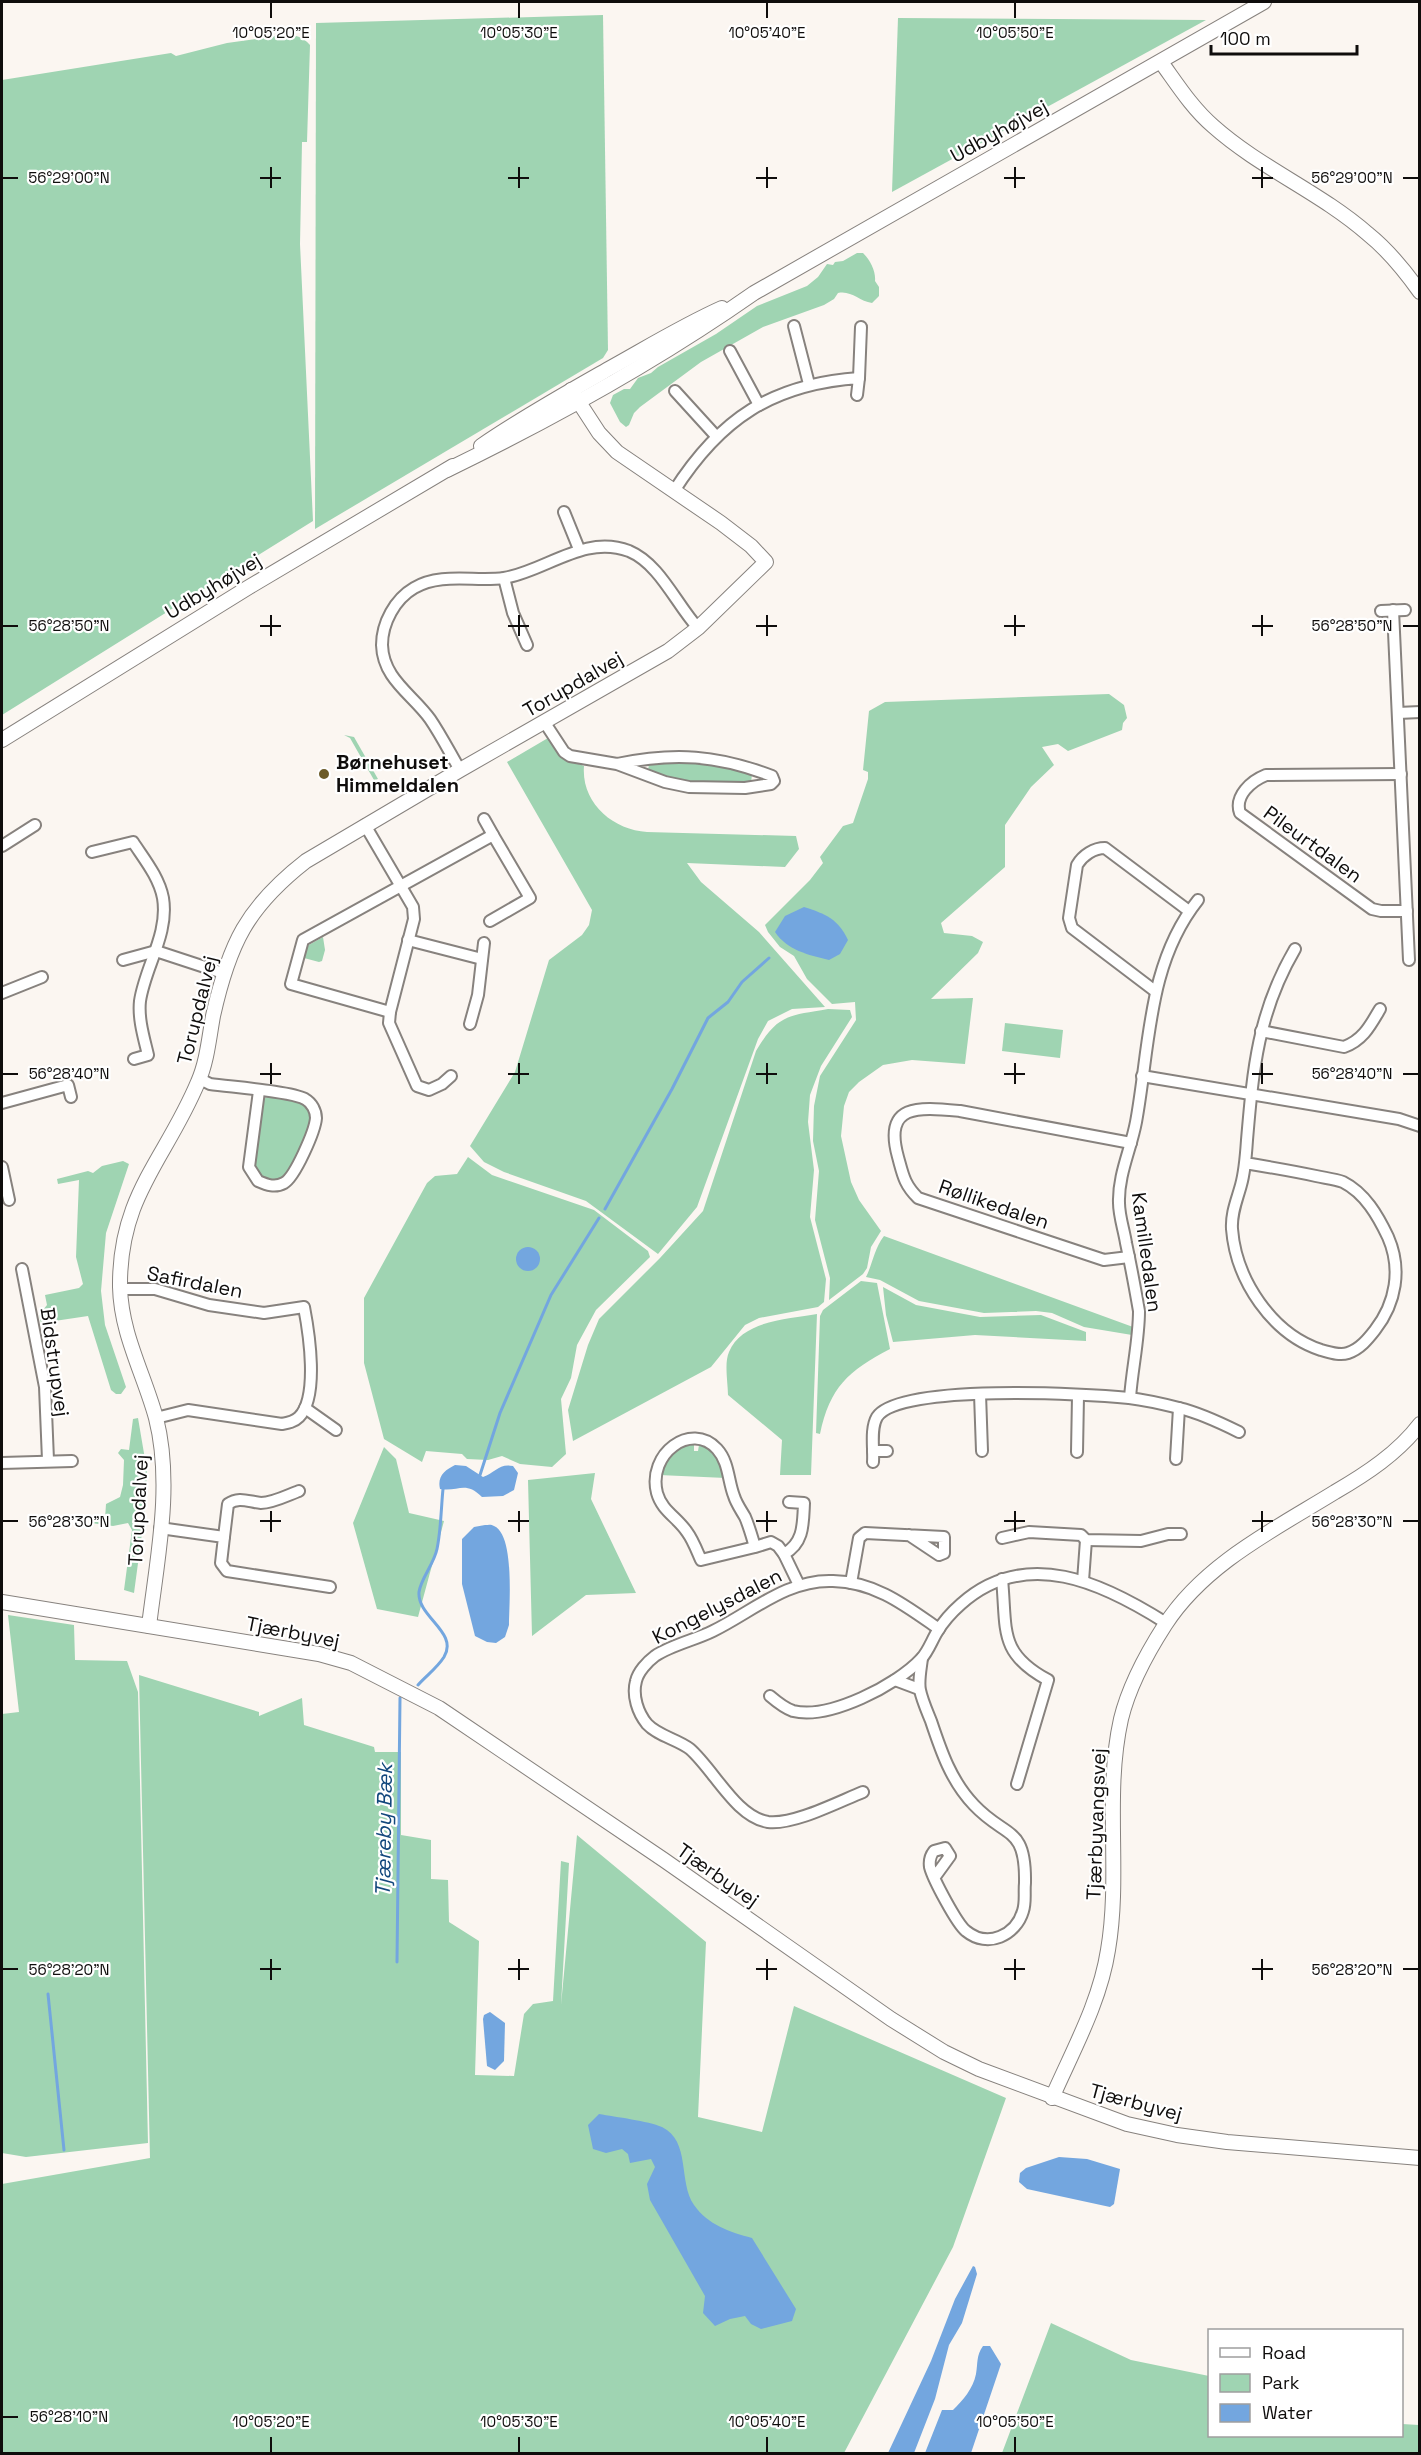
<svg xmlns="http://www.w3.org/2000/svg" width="1421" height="2455" font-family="'Space Grotesk',sans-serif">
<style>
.green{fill:#9fd4b2}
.water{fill:#73a6df}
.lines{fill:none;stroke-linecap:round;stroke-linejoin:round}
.stream{stroke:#73a6df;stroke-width:3}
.minor-casing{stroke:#87827e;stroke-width:14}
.tertiary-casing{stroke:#87827e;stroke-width:16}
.minor{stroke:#fff;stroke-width:10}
.tertiary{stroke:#fff;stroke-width:14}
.ticks{fill:none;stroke:#0f0d0c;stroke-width:2}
.poi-dot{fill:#6c5b29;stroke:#fff;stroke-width:2}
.labels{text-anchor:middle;stroke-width:4.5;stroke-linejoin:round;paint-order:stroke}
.street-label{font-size:20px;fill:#0f0d0c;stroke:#fff}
.poi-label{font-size:20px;font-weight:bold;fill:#0f0d0c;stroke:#fff;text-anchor:start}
.water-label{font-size:21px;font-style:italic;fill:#12477c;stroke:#fff}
.ticks-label{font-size:15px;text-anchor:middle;fill:#0f0d0c;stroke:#fff;stroke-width:4.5;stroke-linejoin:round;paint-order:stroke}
</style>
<rect width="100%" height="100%" fill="#fbf6f1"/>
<g class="green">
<polygon points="603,15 608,350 603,358 315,529 316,23"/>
<polygon points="898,18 1206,20 892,192"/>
<path d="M284,35C296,35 302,36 310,45L307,142H302L300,244L313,521L2,715V80L171,53L176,56L227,43Z"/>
<path d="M857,253H863C870,260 876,271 875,281L879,287V296L872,303C859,301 851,290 838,293L834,299L824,305L763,327L701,362L640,407L634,413L629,425L626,427L620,422L610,403L613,395L624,389H630L638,378L651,373L658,367L716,334L757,306L807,286L818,277L827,264L833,265L835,262L843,261Z"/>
<polygon points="1109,694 1124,705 1127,718 1123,723 1122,730 1068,751 1058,744 1042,747 1054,765 1031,787 1005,825 1005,867 941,923 944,933 972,936 983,942 978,953 931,999 973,998 965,1064 912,1060 883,1065 859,1082 849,1092 844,1106 841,1136 851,1182 859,1200 881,1231 871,1247 867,1268 863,1274 829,1300 830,1278 815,1220 819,1171 813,1141 814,1106 820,1076 856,1020 855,1002 832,1004 807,979 794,956 780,947 768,932 765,925 810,880 823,863 820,857 843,826 853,823 868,779 868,772 863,770 869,711 885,702"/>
<polygon points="344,735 354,737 378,779 374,780 350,738"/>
<path d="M548,738C559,753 567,760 584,766C581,803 613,830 647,832L796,836L799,849L785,867L687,863L701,882L759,932L825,1007L792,1009L768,1021L758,1039L697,1207L658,1254L586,1201L504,1172L484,1162L470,1146L515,1072L549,960L582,935L589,925L592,910L507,762Z"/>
<polygon points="691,759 752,773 751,784 700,785 648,773 649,762"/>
<polygon points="323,937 325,950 322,961 319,962 304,958 307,946"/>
<path d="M828,1009L850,1010L852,1017L821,1066L810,1095L808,1122L814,1170L810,1217L826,1279L824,1302L818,1307L759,1318L745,1325L711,1367L573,1441L568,1410L588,1345L599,1319L660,1258L703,1211L756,1051C778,1014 788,1016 828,1009Z"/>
<polygon points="1005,1023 1063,1030 1060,1058 1002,1051"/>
<path d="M269,1096C281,1098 297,1097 306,1105C317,1117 299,1166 287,1175C284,1178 279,1180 275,1182L258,1177L252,1158L262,1100Z"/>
<polygon points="468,1157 492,1175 594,1210 648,1251 650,1257 596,1310 577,1345 571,1378 561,1399 566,1454 552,1467 520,1464 502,1456 488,1460 467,1459 462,1454 426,1451 422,1462 384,1439 364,1363 364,1298 427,1183 435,1176 457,1174"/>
<polygon points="123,1161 129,1164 106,1233 101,1291 105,1325 126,1387 121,1394 116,1394 111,1390 88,1316 41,1323 39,1315 47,1305 45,1295 79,1288 83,1284 76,1257 79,1180 58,1184 57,1179 88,1171 93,1173 102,1166"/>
<path d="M884,1236L1133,1327L1132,1335L1084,1327L1052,1313L1036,1311L984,1313L919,1301L880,1280L866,1277C873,1263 874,1249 884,1236Z"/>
<path d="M861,1281L877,1283L890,1349C848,1371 830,1387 820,1434L816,1433L820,1316L823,1310Z"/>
<polygon points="883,1287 916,1305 980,1317 1041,1315 1086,1332 1086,1341 975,1335 893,1342 886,1315"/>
<path d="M817,1314L811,1475H780L782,1440L728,1395C728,1383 724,1363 729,1352C742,1320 789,1319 817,1314Z"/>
<polygon points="138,1418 147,1471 145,1511 142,1514 134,1514 132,1523 143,1526 134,1593 124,1590 132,1530 128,1523 113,1526 91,1523 92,1520 102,1521 105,1519 106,1504 120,1497 123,1485 124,1460 118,1453 121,1449 129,1450 133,1419"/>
<path d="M687,1444H694V1451H698L699,1445C717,1447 721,1463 726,1478L659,1475L669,1453Z"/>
<polygon points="384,1447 396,1459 409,1513 444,1521 418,1617 377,1609 353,1523"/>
<polygon points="595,1473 591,1499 636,1593 586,1595 532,1636 528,1480"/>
<polygon points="8,1615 74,1625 75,1660 127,1661 138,1692 148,2143 26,2157 2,2153 2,1714 19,1712"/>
<polygon points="139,1675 259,1712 259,1716 302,1698 304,1725 374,1747 375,1752 401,1752 401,1835 431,1840 431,1879 448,1880 449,1922 479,1941 475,2075 514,2076 524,2014 533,2004 553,2001 561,1861 569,1863 561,2005 577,1835 706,1942 698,2117 762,2132 794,2006 1006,2098 953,2247 844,2453 2,2454 2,2184 150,2158"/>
<polygon points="1051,2323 1131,2360 1209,2376 1210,2436 1402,2436 1402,2424 1419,2425 1419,2453 1002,2453"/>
</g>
<g class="water">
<path d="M804,907C826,914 838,919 848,940L840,954L829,960C808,955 787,950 775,932L785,916Z"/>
<circle cx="528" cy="1259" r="12"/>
<path d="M455,1465L466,1466L483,1477C495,1473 499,1463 513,1466L518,1473L514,1490L503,1496L482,1497C465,1480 459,1492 440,1489C437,1476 445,1470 455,1465Z"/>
<path d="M485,1525C488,1525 491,1524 494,1526C515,1535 509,1605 509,1625L505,1637L496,1643L487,1642L475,1636L462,1584V1539L474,1527Z"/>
<polygon points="490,2012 505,2023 504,2061 495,2070 487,2066 483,2019 484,2015"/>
<path d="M599,2114C616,2117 648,2121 662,2127C691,2141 678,2182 694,2205C708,2225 730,2232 752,2238L796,2309L792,2321L761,2329L751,2324L745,2316L730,2319L715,2326L703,2313L705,2296L650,2200L647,2184L655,2167L651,2159L630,2163L628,2154L622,2149L606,2153L593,2149L588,2125Z"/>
<polygon points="1059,2157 1087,2159 1120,2169 1114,2204 1110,2207 1027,2189 1019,2182 1020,2173 1026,2168"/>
<polygon points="973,2266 975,2267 977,2274 962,2323 949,2345 935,2399 914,2453 888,2453 931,2361 955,2299"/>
<path d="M983,2346H990L1001,2364L971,2453H925L942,2410H953C963,2400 973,2389 976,2374C978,2363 976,2356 983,2346Z"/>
</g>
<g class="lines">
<g class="stream">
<polyline points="605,1209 672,1089 708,1018 728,1002 742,982 769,958"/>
<polyline points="480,1475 500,1413 551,1295 599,1218"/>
<path d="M418,1685C427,1675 437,1668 444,1657C459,1632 417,1617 419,1592C421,1578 434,1564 437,1549C441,1530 441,1509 443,1489"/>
<polyline points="397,1962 400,1698"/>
<polyline points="48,1994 64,2150"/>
</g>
<g class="minor-casing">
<g id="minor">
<polyline points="794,326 809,384"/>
<polyline points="730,351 759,405"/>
<polyline points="859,378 861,327"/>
<polyline points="675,391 716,436"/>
<path d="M674,491C720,419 772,384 859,378L857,395"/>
<polyline points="564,512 579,549"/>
<polyline points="504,578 513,613 527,645"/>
<polyline points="1393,610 1409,960"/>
<polyline points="1381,611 1405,610"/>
<polyline points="1398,713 1420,712"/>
<path d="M545,723L564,752L570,756L617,764L665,782L689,787L745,788L771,784L774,781L772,776C717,755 675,752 617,764"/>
<path d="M460,770C450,753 441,735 430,719C412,694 383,679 382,645C382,623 395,599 414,588C441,572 475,582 504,578C546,571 584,534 629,551C660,564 676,604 698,628"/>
<path d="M1401,774L1266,775C1251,781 1234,796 1240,813L1372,909L1381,911H1407"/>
<polyline points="484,819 493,835"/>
<polyline points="365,825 413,907 414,919 390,1012 389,1023 417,1086 429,1090 442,1084 451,1076"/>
<polyline points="2,846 35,825"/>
<path d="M92,852L133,842C144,859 159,877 163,898C169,934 145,967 140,1001C138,1019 144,1038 148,1055L134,1059"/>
<polyline points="408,940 482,959"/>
<polyline points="123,960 156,951 223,973"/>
<path d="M1155,991L1072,928L1069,918L1077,865C1083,855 1094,848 1105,848L1189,911"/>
<polyline points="2,993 42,977"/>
<polyline points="390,1012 291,984 303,940 493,835 530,898 490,921"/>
<polyline points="470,1024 478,995 484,943"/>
<path d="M1261,1031L1344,1047C1363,1040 1370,1026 1380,1009"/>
<polyline points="1142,1076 1399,1119 1420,1126"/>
<path d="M200,1079L210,1084C231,1087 290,1091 305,1099C312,1103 316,1111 316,1118C315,1131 295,1177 284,1183C275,1188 267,1185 258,1181L249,1167L259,1091"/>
<polyline points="2,1103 68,1085 71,1097"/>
<path d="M1245,1163C1269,1167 1293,1171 1316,1176C1325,1178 1335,1179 1343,1182C1365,1193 1378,1216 1388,1237C1402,1269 1396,1303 1375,1330C1368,1339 1360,1349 1348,1353C1339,1356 1329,1352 1321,1350C1272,1334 1236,1280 1232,1229C1231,1213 1237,1200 1241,1185C1245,1171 1246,1155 1247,1140C1253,1069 1258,1012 1295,949"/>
<polyline points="2,1167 9,1200"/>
<path d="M1129,1257L1104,1260L918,1198C904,1184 903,1175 898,1157C883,1103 919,1107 960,1111L1131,1143"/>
<polyline points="22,1269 45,1387 48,1460"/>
<path d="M120,1289H155L209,1305L264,1313L304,1307C309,1333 319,1397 299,1417C294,1422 288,1423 282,1424L188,1410L156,1418"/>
<polyline points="980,1394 982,1451"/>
<path d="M1130,1398C1132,1369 1139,1340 1139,1311C1135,1288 1131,1266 1126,1243C1124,1230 1119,1216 1119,1203C1118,1175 1131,1149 1136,1122C1150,1046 1147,964 1198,900"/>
<polyline points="305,1408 336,1430"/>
<polyline points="873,1451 887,1451"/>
<polyline points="1077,1452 1078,1396"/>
<polyline points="1176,1459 1179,1408"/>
<path d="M873,1462C874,1449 870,1429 877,1417C899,1383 1088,1394 1129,1398C1146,1400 1163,1404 1179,1408C1200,1413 1219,1422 1239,1432"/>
<polyline points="2,1463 72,1461"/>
<polyline points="160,1528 224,1537 221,1563 227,1571 330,1587"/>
<path d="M224,1537L228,1504C239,1496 249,1502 261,1503C273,1503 288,1495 299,1491"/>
<polyline points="1002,1538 1029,1532 1081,1535 1086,1540 1141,1541 1168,1534 1181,1534"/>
<path d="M755,1547L701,1560C697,1551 693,1540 687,1532C677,1517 662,1511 657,1493C647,1454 691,1421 717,1449C729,1462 728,1481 734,1496C736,1503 741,1510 745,1517C749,1526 752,1537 755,1547L771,1542L778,1546L784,1554L799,1585"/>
<path d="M784,1554C804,1543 803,1524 804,1503L789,1502"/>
<path d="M1002,1579C1007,1630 998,1653 1048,1680L1017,1784"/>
<polyline points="1083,1581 1086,1540"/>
<polyline points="851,1583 859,1538 865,1533 944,1537 944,1553 939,1555 909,1535"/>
<path d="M922,1658C921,1668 918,1681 920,1690C922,1700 927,1711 931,1721C941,1751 951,1781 974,1805C1006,1839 1026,1825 1025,1883C1024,1892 1026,1902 1023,1911C1016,1935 988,1949 966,1931C957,1924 933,1879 930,1867C929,1860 930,1856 934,1851L945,1848L950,1856L934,1878"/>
<polyline points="895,1680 919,1689"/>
<path d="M770,1696C777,1702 784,1708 793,1711C829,1720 897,1685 921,1659C928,1652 932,1640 937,1632C943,1622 953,1611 961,1604C1026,1546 1103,1583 1166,1623"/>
<path d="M863,1792C838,1802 794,1825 768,1822C736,1817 714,1770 690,1749C677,1739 658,1736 647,1724C638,1713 632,1696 636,1681C638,1672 647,1662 655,1656C671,1645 695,1640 713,1631C752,1612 787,1579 833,1581C876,1582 906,1606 939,1629"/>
</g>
</g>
<g class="tertiary-casing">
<g id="tertiary">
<path d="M1161,62C1177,84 1192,108 1213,126C1260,168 1320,192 1368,234C1388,250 1405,271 1420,292"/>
<path d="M481,446C523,417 568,392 612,367C648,347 684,325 722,308"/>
<path d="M447,470C554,418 657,361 754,293L1264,2"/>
<polyline points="2,740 249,587 453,466"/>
<polyline points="2,1602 319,1654 351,1663 439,1708 664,1860 891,2019 944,2052 979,2069 1127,2124 1177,2135 1227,2142 1420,2158"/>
<path d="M149,1626C157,1559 173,1485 156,1418C144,1374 121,1334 120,1287C119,1195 166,1159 198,1082C207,1062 209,1038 213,1016C229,944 247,907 306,861L460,770L668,651L698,628L766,562L751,546L721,523L617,452L599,433L571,390"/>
<path d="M1052,2098C1073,2050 1100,2002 1108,1950C1121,1874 1104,1795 1121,1719C1129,1686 1147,1653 1165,1625C1204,1564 1275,1529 1335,1492C1366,1474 1398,1453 1420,1424"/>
</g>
</g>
<use href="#minor" class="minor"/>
<use href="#tertiary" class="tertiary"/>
</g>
<path class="ticks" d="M271,3V18M519,3V18M767,3V18M1015,3V18M271,167V188M519,167V188M767,167V188M1015,167V188M1262,167V188M3,178H18M260,178H281M508,178H529M756,178H777M1004,178H1025M1252,178H1273M1403,178H1418M271,615V636M519,615V636M767,615V636M1015,615V636M1262,615V636M3,626H18M260,626H281M508,626H529M756,626H777M1004,626H1025M1252,626H1273M1403,626H1418M271,1063V1084M519,1063V1084M767,1063V1084M1015,1063V1084M1262,1063V1084M3,1074H18M260,1074H281M508,1074H529M756,1074H777M1004,1074H1025M1252,1074H1273M1403,1074H1418M271,1511V1532M519,1511V1532M767,1511V1532M1015,1511V1532M1262,1511V1532M3,1521H18M260,1521H281M508,1521H529M756,1521H777M1004,1521H1025M1252,1521H1273M1403,1521H1418M271,1959V1980M519,1959V1980M767,1959V1980M1015,1959V1980M1262,1959V1980M3,1969H18M260,1969H281M508,1969H529M756,1969H777M1004,1969H1025M1252,1969H1273M1403,1969H1418M3,2417H18M271,2437V2452M519,2437V2452M767,2437V2452M1015,2437V2452"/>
<circle class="poi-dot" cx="324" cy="774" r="6"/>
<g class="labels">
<g class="street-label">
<text transform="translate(999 131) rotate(-29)" y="7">Udbyhøjvej</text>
<text transform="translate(213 586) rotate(-31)" y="7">Udbyhøjvej</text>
<text transform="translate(573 684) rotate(-30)" y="7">Torupdalvej</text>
<text transform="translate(1313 844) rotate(36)" y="7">Pileurtdalen</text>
<text transform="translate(197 1010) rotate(-76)" y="7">Torupdalvej</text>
<text transform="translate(994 1204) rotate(19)" y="7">Røllikedalen</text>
<text transform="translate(1147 1252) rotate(82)" y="7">Kamilledalen</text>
<text transform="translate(195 1282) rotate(11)" y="7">Safirdalen</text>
<text transform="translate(55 1362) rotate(82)" y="7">Bidstrupvej</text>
<text transform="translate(138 1510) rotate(-87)" y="7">Torupdalvej</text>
<text transform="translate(717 1606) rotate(-27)" y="7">Kongelysdalen</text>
<text transform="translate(293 1632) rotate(11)" y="7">Tjærbyvej</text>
<text transform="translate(1096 1824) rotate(-88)" y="7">Tjærbyvangsvej</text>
<text transform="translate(718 1875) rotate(35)" y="7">Tjærbyvej</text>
<text transform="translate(1136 2102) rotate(15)" y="7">Tjærbyvej</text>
</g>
<g class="poi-label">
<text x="336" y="769">Børnehuset<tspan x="336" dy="23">Himmeldalen</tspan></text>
</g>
<g class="water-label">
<text transform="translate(384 1830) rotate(-89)" y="7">Tjæreby Bæk</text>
</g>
</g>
<g class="ticks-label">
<text x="271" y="38">10°05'20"E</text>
<text x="519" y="38">10°05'30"E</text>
<text x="767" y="38">10°05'40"E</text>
<text x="1015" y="38">10°05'50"E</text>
<text x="69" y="183">56°29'00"N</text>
<text x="1352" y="183">56°29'00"N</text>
<text x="69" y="631">56°28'50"N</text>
<text x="1352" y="631">56°28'50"N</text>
<text x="69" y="1079">56°28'40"N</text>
<text x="1352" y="1079">56°28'40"N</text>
<text x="69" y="1527">56°28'30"N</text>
<text x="1352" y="1527">56°28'30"N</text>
<text x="69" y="1975">56°28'20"N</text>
<text x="1352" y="1975">56°28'20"N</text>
<text x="69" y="2422">56°28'10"N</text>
<text x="271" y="2427">10°05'20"E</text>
<text x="519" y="2427">10°05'30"E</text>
<text x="767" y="2427">10°05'40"E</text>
<text x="1015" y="2427">10°05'50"E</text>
</g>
<rect width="1421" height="2455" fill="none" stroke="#0f0d0c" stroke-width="6"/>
<rect x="1208" y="2329" width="195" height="108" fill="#ffffff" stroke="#9f9e9e" stroke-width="1.5"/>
<rect x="1220" y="2348" width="30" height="9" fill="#ffffff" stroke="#9f9e9e" stroke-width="1.5"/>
<text x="1262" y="2359" font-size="18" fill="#0f0d0c">Road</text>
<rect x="1220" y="2374" width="30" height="18" fill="#9fd4b2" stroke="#9f9e9e" stroke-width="1.5"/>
<text x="1262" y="2389" font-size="18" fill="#0f0d0c">Park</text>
<rect x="1220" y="2404" width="30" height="18" fill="#73a6df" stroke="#9f9e9e" stroke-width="1.5"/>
<text x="1262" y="2419" font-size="18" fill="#0f0d0c">Water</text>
<path d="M1211 45v9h146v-9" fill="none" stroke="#0f0d0c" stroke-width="3"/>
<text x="1220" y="45" font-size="18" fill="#0f0d0c" stroke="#ffffff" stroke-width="4.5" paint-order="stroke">100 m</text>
</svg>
